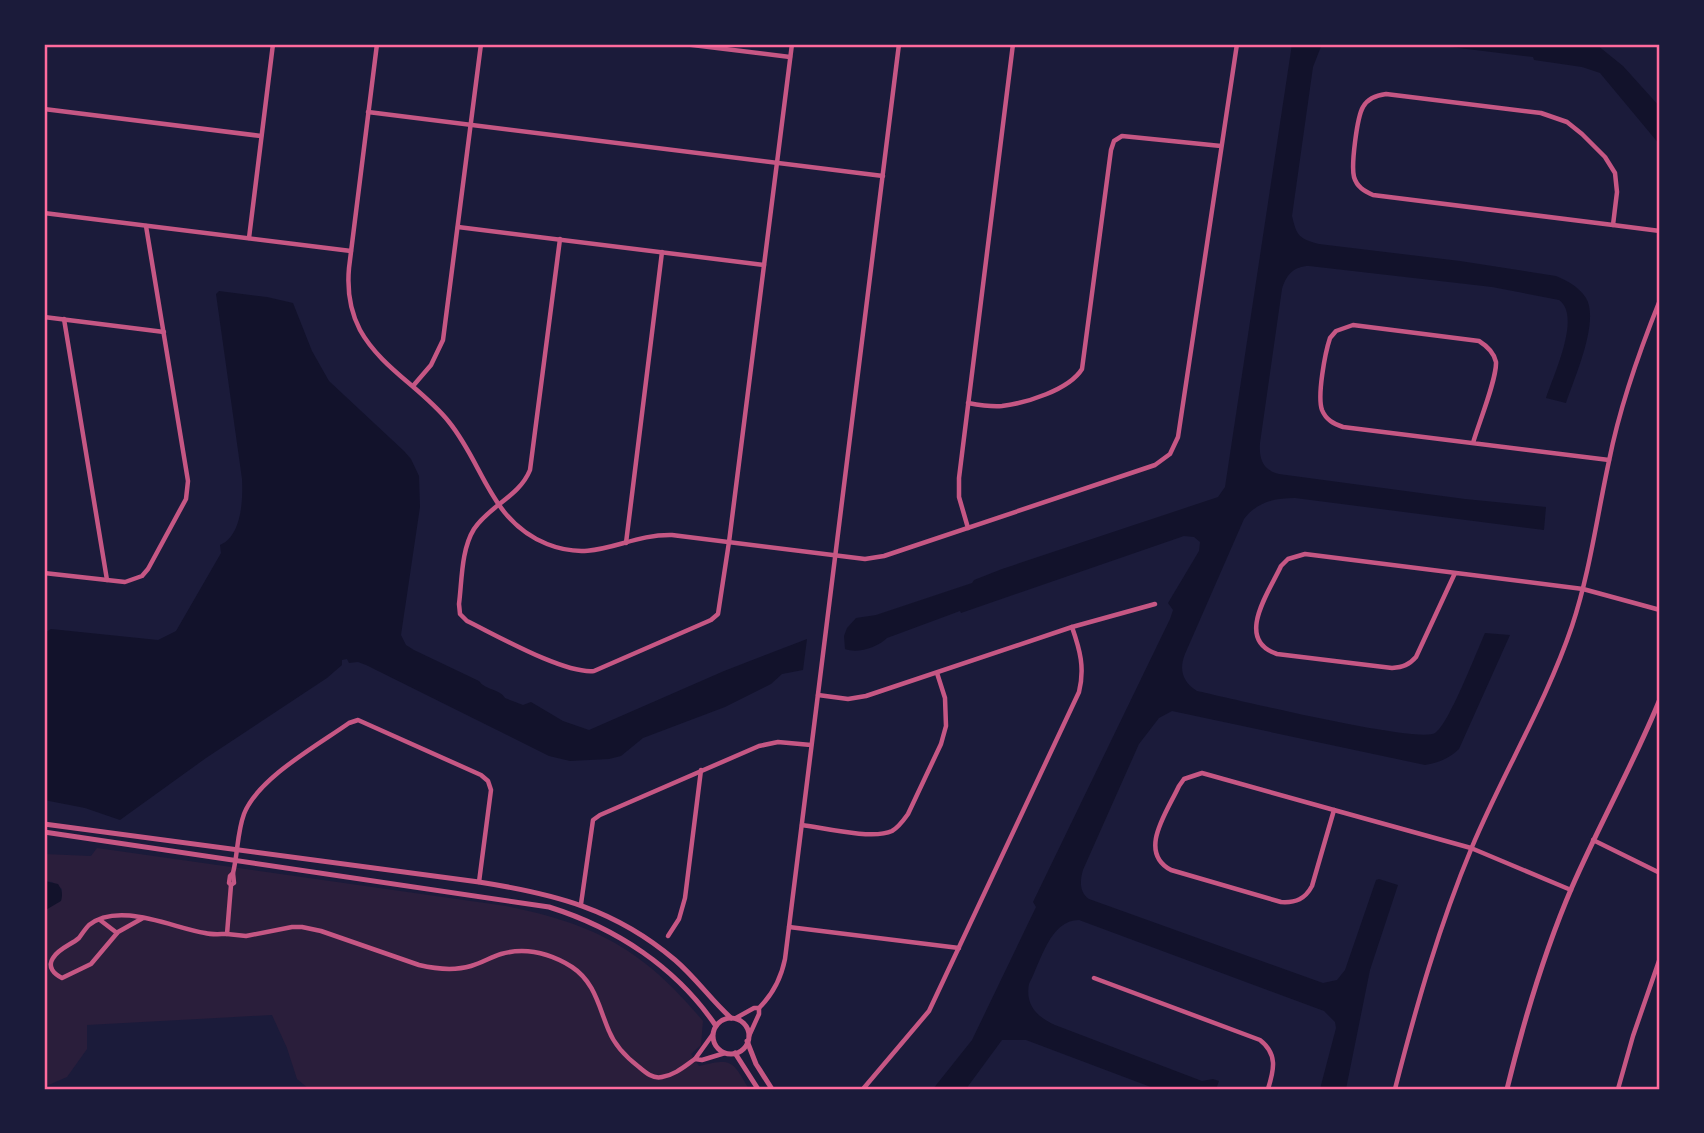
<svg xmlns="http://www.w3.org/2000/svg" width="1704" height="1133" font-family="'Fira Sans',sans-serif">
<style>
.green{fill:#2a1e3b}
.water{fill:#12122b}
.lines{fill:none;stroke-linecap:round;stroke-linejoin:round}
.minor{stroke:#c65784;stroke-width:4.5}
.tertiary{stroke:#c65784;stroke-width:5}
.neatline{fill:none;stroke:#ff6b9d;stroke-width:2.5}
</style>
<rect width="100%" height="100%" fill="#1b1b3a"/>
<path class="green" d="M97,848L506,906C596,924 644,950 703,1021L701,1045L691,1054L699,1066C732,1058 732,1060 749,1089H309L297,1079L287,1048L272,1015L87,1025V1049L67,1077L44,1087V911C51,905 62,900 62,889L52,882L44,881V854L91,856Z"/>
<g class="water">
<path d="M1292,44H1322L1313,67L1292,216C1297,236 1298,238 1319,244L1460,261L1556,276C1568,281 1579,287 1586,298C1600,321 1574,379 1566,403L1546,398C1553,376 1582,316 1559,300L1492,287L1309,266C1294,266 1286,275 1282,289L1260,443C1259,458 1262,470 1279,474L1465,499L1546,507L1544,530L1295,498C1274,498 1257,502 1244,519L1185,654C1179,669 1182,682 1197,691C1230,698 1418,744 1435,733C1449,724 1476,653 1485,633L1510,635L1459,749C1450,758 1438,763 1425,765L1172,711L1159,718L1139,744L1083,870C1080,880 1079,892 1089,899L1323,983L1337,980L1345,970L1376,880L1379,879L1398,885L1370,970L1346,1089H1320L1336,1028L1335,1022L1324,1011L1079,920C1050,920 1041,961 1029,984C1025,1005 1037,1017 1055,1025L1202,1081L1213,1079L1219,1081L1216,1089H1156L1026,1040H1002L966,1089H933L972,1040L1036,907L1033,902L1170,619L1173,610L1168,603L1199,551L1200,542L1194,537L1184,536L961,613L960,611L887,638C878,647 858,654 845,649L844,636L847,628L856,618L876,615L972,583L974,580L1002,569L1218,497L1225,487Z"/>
<polygon points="1426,44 1597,45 1623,66 1660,107 1660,145 1600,73 1582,67 1534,60 1533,57"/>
<path d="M219,291L267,297L293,303L312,351L329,381L404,451L411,459L419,476L420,507L401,635L406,645L414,650L479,681C485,690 500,689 505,698L523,705L531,702L563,721L589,730L724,671L807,639L803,670L782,674L771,684L725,707L643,738L621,756L609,759L570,761L549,756L366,665L358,662L349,663L347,659L342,660V665L327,678L206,758L120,820L85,808L44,800V633L51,629L158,640L176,631L221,553L220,545C242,536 243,499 242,479L216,294Z"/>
<path d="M44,881L58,884C62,890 63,894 61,901L44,911Z"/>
</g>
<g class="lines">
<g class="minor">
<path d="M377,44L349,268C347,290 350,311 360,330C381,368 423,389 449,422C484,465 490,521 547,544C597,564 625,534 672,535L865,559L884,556L1155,465L1170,454L1178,437L1237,44"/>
<polyline points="684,44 790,57"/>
<path d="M1386,94L1541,113L1567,122L1582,134L1605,157L1615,173L1617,192L1613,225L1373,195C1364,191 1357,187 1354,177C1351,165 1357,117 1363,107C1368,98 1377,95 1386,94Z"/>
<polyline points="44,109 261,136"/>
<polyline points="368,112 883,176"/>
<polyline points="44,213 351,251"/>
<polyline points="1613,225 1660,231"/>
<polyline points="458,227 764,265"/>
<polyline points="249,238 273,44"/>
<path d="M560,239L530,470C519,497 490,505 474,529C461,550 462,581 459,604L460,614L467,621C496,635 564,674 594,671L711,620L718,614L729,542L792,44"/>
<polyline points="44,317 164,332"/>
<polyline points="64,319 107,580"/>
<polyline points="413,386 431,365 443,340 481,44"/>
<path d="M968,403C979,405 991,407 1002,406C1026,403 1069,390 1082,369L1111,150L1114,141L1122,136L1221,146"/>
<path d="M1473,443C1478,425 1497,379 1496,362C1494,352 1487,346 1479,341L1353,325L1336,331L1330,338C1325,353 1317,396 1322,410C1326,420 1334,424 1343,427L1609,460"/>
<polyline points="968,528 959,497 959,478 1013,44"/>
<polyline points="626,543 662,252"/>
<polyline points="44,573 125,582 142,576 148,569 186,499 188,481 146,226"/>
<path d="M1455,573L1416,657C1409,665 1403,667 1392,668L1277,654C1234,640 1269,592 1281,566L1288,559L1305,554L1583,589L1660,610"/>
<polyline points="818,695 848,699 866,696 1072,627 1155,604"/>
<path d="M1202,773L1334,810L1312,886C1305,899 1296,903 1281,902L1171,870C1137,852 1167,812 1179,786L1184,779Z"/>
<polyline points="1334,810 1471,848 1571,890"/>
<path d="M802,825C824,828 873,840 892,831C899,827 903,821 908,814L941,744L946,726L945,698L937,673"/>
<polyline points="1593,840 1660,873"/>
<path d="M479,882L491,790L488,781L481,775L358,720L349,723C318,745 258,778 244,814C237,833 238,853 233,873L230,876L229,883L231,885L227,934L246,936L292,927H302L321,931L419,965C436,969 454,971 471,966C482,963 491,957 501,954C526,947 551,954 572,967C595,982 599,1008 609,1031C615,1046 626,1057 639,1067C646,1073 653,1079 662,1077C675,1075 685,1066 695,1059"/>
<polyline points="231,885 234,883 233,873"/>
<polyline points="581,904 593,820 600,815 759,746 778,742 811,745"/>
<path d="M143,918L118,932L91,964L62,978C54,974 47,967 53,958C59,948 71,945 79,938C82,934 85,929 89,925C119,901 173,928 205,933C212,935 220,934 227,934"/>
<polyline points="100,920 117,933"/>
<polyline points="789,927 959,948"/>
<polyline points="668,936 679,919 685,898 701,770"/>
<path d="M1094,978L1260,1040C1278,1054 1274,1070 1268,1089"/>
<path d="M736,1018L754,1008H759C773,994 781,979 785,959L899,44"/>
<polyline points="713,1034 695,1059 702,1060 725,1053"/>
<polyline points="749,1036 759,1014 759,1008"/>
<path d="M863,1089L929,1011L1079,692C1085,668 1080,650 1072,627"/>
<path d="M1395,1089C1416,1007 1439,926 1472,847C1503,773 1546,703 1572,626C1590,572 1597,516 1609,461C1620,405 1639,352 1660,300"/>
<polyline points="1618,1089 1633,1036 1660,958"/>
</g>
<g class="tertiary">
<path d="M44,824L479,882C555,894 615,909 675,960C696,978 711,1000 731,1018"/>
<path d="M44,832L549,907C616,928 676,967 716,1026"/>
<circle cx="731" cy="1036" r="18"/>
<polyline points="747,1041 756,1064 772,1089"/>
<polyline points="735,1053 758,1089"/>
<path d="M1507,1089C1524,1020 1544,952 1572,887C1600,823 1634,763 1660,699"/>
</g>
</g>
<rect width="1704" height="1133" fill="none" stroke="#1b1b3a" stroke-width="91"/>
<rect x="46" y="46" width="1612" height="1042" class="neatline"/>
</svg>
